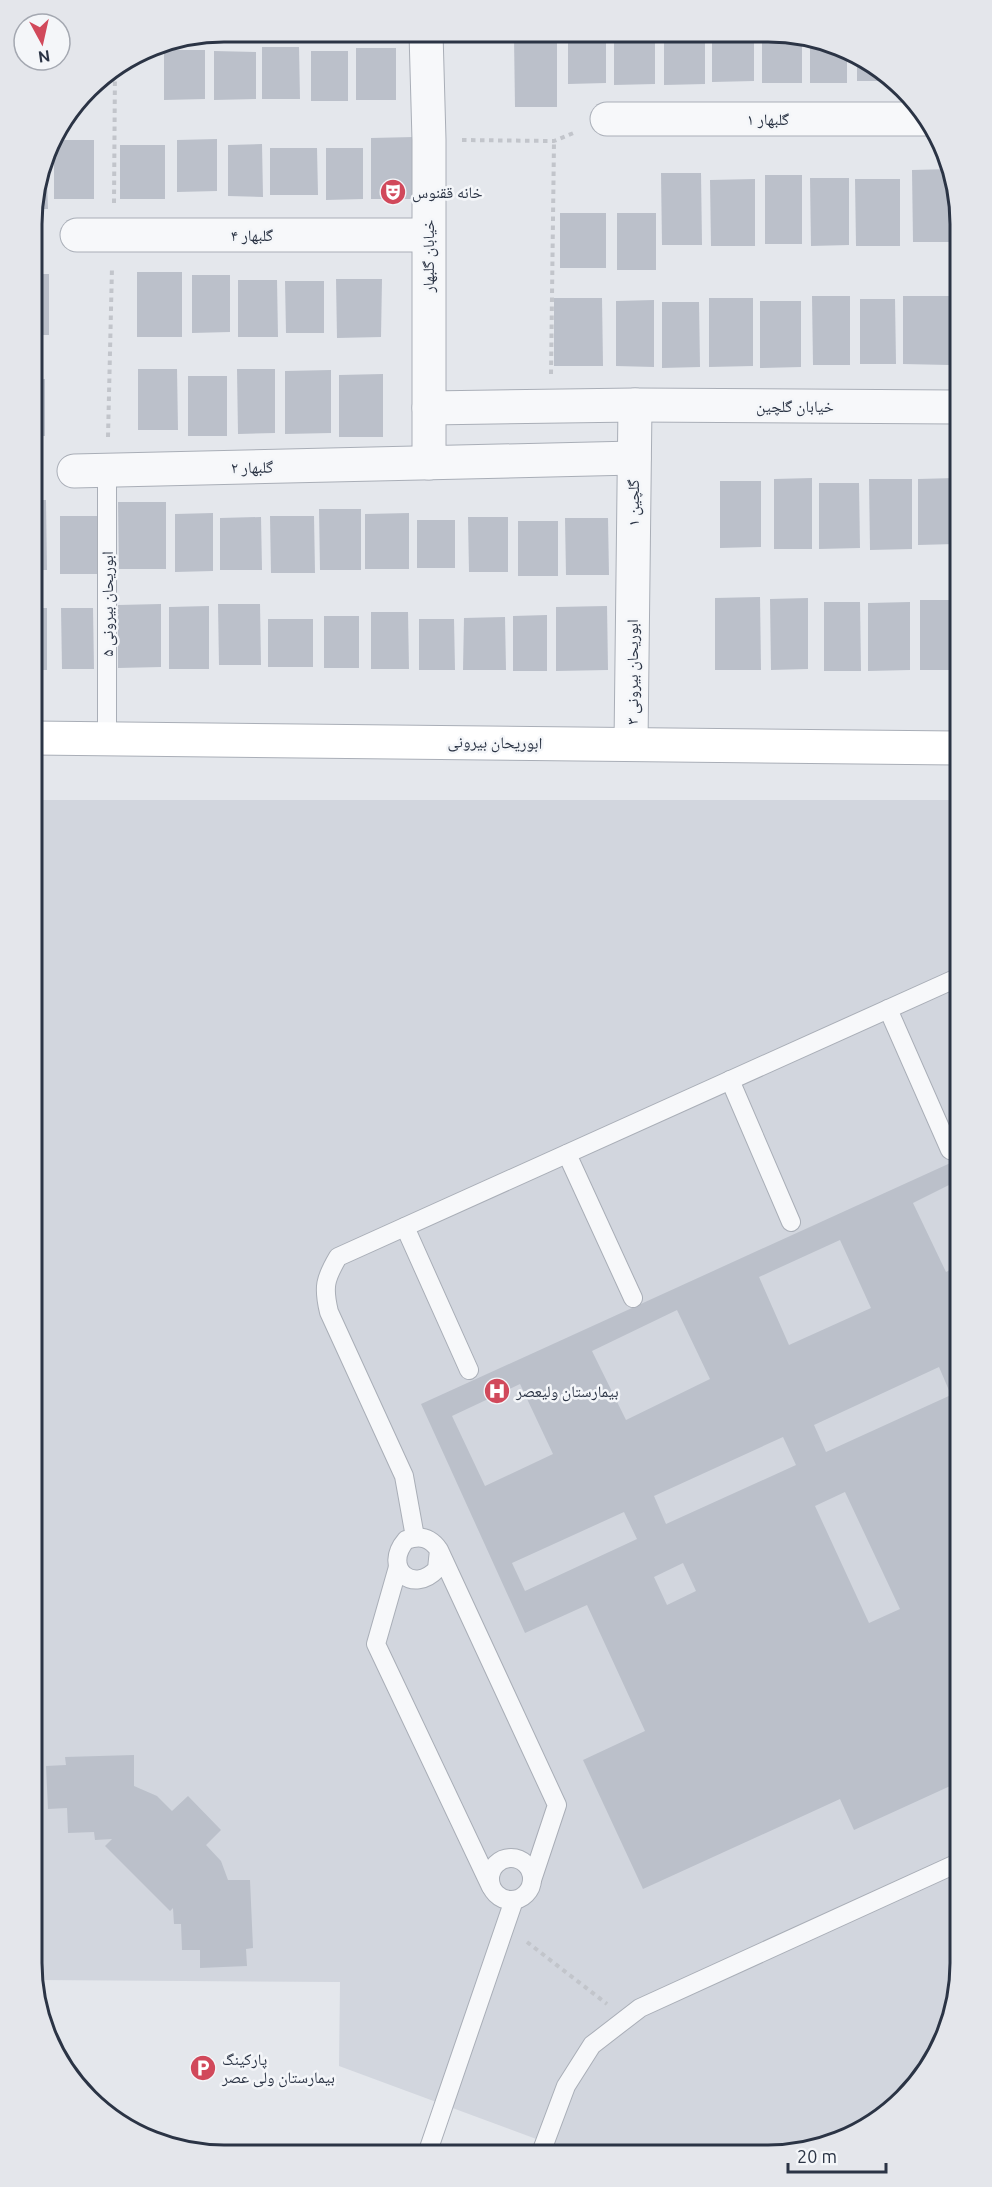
<svg xmlns="http://www.w3.org/2000/svg" width="992" height="2187" font-family="Ubuntu,'Noto Naskh Arabic',sans-serif">
<style>
.built{fill:#d2d6de}
.building{fill:#bbc0ca;fill-rule:evenodd}
.lines{fill:none;stroke-linecap:round;stroke-linejoin:round}
.lane-casing{stroke:#a9aeb7;stroke-width:20}
.street-casing{stroke:#a9aeb7;stroke-width:35}
.secondary-casing{stroke:#a9aeb7;stroke-width:35}
.path{stroke:#c2c5cb;stroke-width:4;stroke-dasharray:4.5 4.5;stroke-linecap:butt}
.lane{stroke:#f7f8fa;stroke-width:18}
.street{stroke:#f7f8fa;stroke-width:33}
.secondary{stroke:#fff;stroke-width:33}
.labels{text-anchor:middle;stroke-width:5;stroke-linejoin:round;paint-order:stroke}
.street-label{font-size:16px;fill:#2b3445;stroke:#f4f6f9}
.poi-label{font-size:16px;fill:#2b3445;stroke:#f4f6f9;text-anchor:start}
.rim{fill:none;stroke:#2b3445;stroke-width:3}
</style>
<rect width="100%" height="100%" fill="#e4e7ec"/>
<polygon class="built" points="42,800 956,800 960,1976 946,2037 921,2081 875,2123 818,2149 566,2150 339,2066 340,1982 38,1980 34,806"/>
<g class="building">
<polygon points="568,34 606,34 606,83 568,84"/>
<polygon points="614,34 655,34 655,84 614,85"/>
<polygon points="664,34 705,35 705,84 664,85"/>
<polygon points="712,35 754,35 754,81 712,82"/>
<rect x="762" y="35" width="40" height="48"/>
<polygon points="514,37 557,37 557,107 515,107"/>
<polygon points="810,37 847,56 847,83 810,83"/>
<polygon points="262,47 299,47 300,99 262,99"/>
<rect x="356" y="48" width="40" height="52"/>
<polygon points="164,50 205,50 205,99 164,100"/>
<polygon points="214,51 256,52 256,99 214,100"/>
<rect x="311" y="51" width="37" height="50"/>
<polygon points="857,60 895,79 897,81 857,81"/>
<polygon points="414,137 414,199 371,199 371,138"/>
<polygon points="217,139 217,191 177,192 177,140"/>
<rect x="54" y="140" width="40" height="59"/>
<polygon points="262,144 263,197 228,196 228,145"/>
<rect x="120" y="145" width="45" height="54"/>
<polygon points="270,148 317,148 318,195 270,195"/>
<polygon points="326,148 363,148 363,199 326,200"/>
<polygon points="46,156 48,209 32,209 34,201"/>
<polygon points="952,169 954,242 913,242 912,170"/>
<polygon points="661,173 701,173 702,245 662,245"/>
<rect x="765" y="175" width="37" height="69"/>
<polygon points="810,178 849,178 849,245 811,246"/>
<polygon points="755,179 755,246 711,246 710,180"/>
<polygon points="855,179 900,179 900,246 856,246"/>
<rect x="560" y="213" width="46" height="55"/>
<rect x="617" y="213" width="39" height="57"/>
<rect x="137" y="272" width="45" height="65"/>
<rect x="32" y="274" width="17" height="61"/>
<polygon points="192,275 230,275 230,332 192,333"/>
<polygon points="336,279 382,279 381,337 337,338"/>
<polygon points="238,280 277,280 278,337 238,337"/>
<polygon points="285,281 324,281 324,333 286,333"/>
<polygon points="812,296 850,296 850,365 813,365"/>
<polygon points="903,296 949,296 949,365 903,364"/>
<polygon points="554,298 602,298 603,366 554,366"/>
<polygon points="709,298 753,298 753,366 709,367"/>
<polygon points="860,299 895,299 896,364 860,364"/>
<polygon points="654,300 654,367 616,366 616,301"/>
<polygon points="760,301 801,301 801,367 760,368"/>
<polygon points="662,302 699,302 700,367 662,368"/>
<polygon points="138,369 177,369 178,430 138,430"/>
<polygon points="237,369 275,369 275,433 238,434"/>
<polygon points="331,370 331,433 285,434 285,371"/>
<polygon points="383,374 383,437 339,437 339,375"/>
<rect x="188" y="376" width="39" height="60"/>
<rect x="33" y="379" width="12" height="57"/>
<polygon points="812,478 812,549 774,549 774,479"/>
<polygon points="955,478 955,544 918,545 918,479"/>
<polygon points="869,479 912,479 912,549 870,550"/>
<polygon points="720,481 761,481 761,547 720,548"/>
<polygon points="819,483 859,483 860,548 819,549"/>
<polygon points="33,500 46,500 47,570 33,570"/>
<polygon points="118,502 166,502 166,569 119,569"/>
<polygon points="319,509 361,509 361,570 320,570"/>
<polygon points="213,513 213,571 175,572 175,514"/>
<polygon points="409,513 409,569 365,569 365,514"/>
<polygon points="60,516 100,516 101,574 60,574"/>
<polygon points="270,516 314,516 315,573 271,573"/>
<polygon points="261,517 262,570 220,570 220,518"/>
<polygon points="468,517 508,517 508,572 469,572"/>
<polygon points="565,518 608,518 609,575 566,575"/>
<rect x="417" y="520" width="38" height="48"/>
<rect x="518" y="521" width="40" height="55"/>
<polygon points="760,597 761,670 715,670 715,598"/>
<polygon points="808,598 808,669 771,670 770,599"/>
<polygon points="920,600 955,600 956,670 920,670"/>
<polygon points="824,602 860,602 861,671 824,671"/>
<polygon points="910,602 910,670 868,671 868,603"/>
<polygon points="161,604 161,667 118,668 118,605"/>
<polygon points="218,604 260,604 261,665 219,665"/>
<polygon points="209,606 209,669 169,669 169,607"/>
<polygon points="607,606 608,670 556,671 556,607"/>
<polygon points="33,608 47,608 47,670 34,670"/>
<polygon points="61,608 93,608 94,669 62,669"/>
<polygon points="371,612 408,612 409,669 371,669"/>
<polygon points="547,615 547,671 513,671 513,616"/>
<rect x="324" y="616" width="35" height="52"/>
<polygon points="505,617 506,670 463,670 464,618"/>
<rect x="268" y="619" width="45" height="48"/>
<polygon points="419,619 454,619 455,670 419,670"/>
<path d="M957,1160V1181L913,1203L946,1272L958,1266L959,1782L854,1830L840,1799L643,1889L583,1760L645,1731L587,1605L525,1633L421,1404ZM840,1240L871,1308L789,1345L759,1277ZM677,1310L710,1379L626,1420L592,1351ZM939,1367L951,1395L826,1452L814,1425ZM520,1384L553,1454L485,1486L452,1416ZM783,1437L796,1465L666,1524L654,1496ZM845,1492L900,1609L869,1623L815,1506ZM624,1512L637,1539L525,1591L512,1563ZM683,1563L696,1591L667,1605L654,1577Z"/>
<polygon points="134,1755 134,1786 157,1796 172,1811 188,1796 221,1830 206,1845 221,1861 228,1880 250,1880 253,1948 246,1949 247,1966 200,1968 200,1950 182,1950 181,1924 174,1924 173,1908 170,1911 105,1846 112,1839 95,1840 94,1832 68,1833 67,1808 48,1809 46,1766 66,1765 65,1757"/>
</g>
<g class="lines">
<g class="lane-casing">
<g id="lane">
<polyline points="107,739 107,470"/>
<polyline points="888,1009 950,1150"/>
<polyline points="730,1080 791,1222"/>
<polyline points="567,1154 633,1298"/>
<polyline points="405,1227 469,1370"/>
<path d="M415,1537L404,1476L329,1312C323,1287 325,1279 338,1257L957,978"/>
<path d="M439,1550L437,1569C413,1595 382,1568 406,1540C420,1535 430,1537 439,1550L557,1805L532,1880"/>
<polyline points="398,1567 376,1644 491,1887"/>
<circle cx="511" cy="1879" r="21"/>
<polyline points="542,2150 566,2086 592,2045 640,2008 960,1862"/>
<polyline points="428,2151 514,1900"/>
</g>
</g>
<g class="street-casing">
<g id="street">
<polyline points="426,33 429,140 429,463"/>
<polyline points="607,119 928,119"/>
<polyline points="77,235 427,235"/>
<polyline points="429,408 635,405 955,407"/>
<polyline points="74,471 634,458"/>
<polyline points="631,744 635,405"/>
</g>
</g>
<g class="secondary-casing">
<polyline id="secondary" points="34,738 956,748"/>
</g>
<g class="path">
<polyline points="462,140 554,141 576,132"/>
<polyline points="114,203 115,68"/>
<polyline points="551,374 554,141"/>
<polyline points="108,437 112,267"/>
<polyline points="527,1942 607,2004"/>
</g>
<use href="#lane" class="lane"/>
<use href="#street" class="street"/>
<use href="#secondary" class="secondary"/>
</g>
<defs>
<g id="theatre-disc" transform="scale(1.35)"><circle r="9.5" fill="#d1495b" stroke="#f4f6f9"/><path d="M-5-5.5Q0-4 5-5.5V0Q5 5 0 6Q-5 5-5 0ZM-3.3-2.5H-1v1.5H-3.3ZM1-2.5H3.3v1.5H1ZM-2.8 1Q0 5.5 2.8 1Z" fill="#fff"/></g>
<g id="hospital-disc" transform="scale(1.35)"><circle r="9.5" fill="#d1495b" stroke="#f4f6f9"/><path d="M-5-5h3v3.5h4V-5h3V5h-3V1.5h-4V5h-3Z" fill="#fff"/></g>
<g id="parking-disc" transform="scale(1.35)"><circle r="9.5" fill="#d1495b" stroke="#f4f6f9"/><path d="M-3.5-5.5H1a3.5 3.5 0 0 1 0 7H-1V5.5H-3.5ZM-1-3.4V-.6H.8a1.4 1.4 0 0 0 0-2.8Z" fill="#fff"/></g>
</defs>
<g fill-rule="evenodd">
<use href="#theatre-disc" x="393" y="192"/>
<use href="#hospital-disc" x="497" y="1391"/>
<use href="#parking-disc" x="203" y="2068"/>
</g>
<g class="labels">
<g class="street-label">
<text x="768" y="125">گلبهار ۱</text>
<text x="252" y="241">گلبهار ۴</text>
<text transform="translate(428 256) rotate(-90)" y="6">خیابان گلبهار</text>
<text x="795" y="412">خیابان گلچین</text>
<text transform="translate(252 467) rotate(-1)" y="6">گلبهار ۲</text>
<text transform="translate(633 503) rotate(-90)" y="6">گلچین ۱</text>
<text transform="translate(107 604) rotate(-90)" y="6">ابوریحان بیرونی ۵</text>
<text transform="translate(632 672) rotate(-90)" y="6">ابوریحان بیرونی ۳</text>
<text transform="translate(495 742) rotate(1)" y="6">ابوریحان بیرونی</text>
</g>
<g class="poi-label">
<text x="412" y="198">خانه ققنوس</text>
<text x="516" y="1397">بیمارستان ولیعصر</text>
<text x="222" y="2065">پارکینگ<tspan x="222" dy="18">بیمارستان ولی عصر</tspan></text>
</g>
</g>
<path d="M0 0H992V2187H0ZM224 42H768A182 182 0 0 1 950 224V1963A182 182 0 0 1 768 2145H224A182 182 0 0 1 42 1963V224A182 182 0 0 1 224 42Z" fill="#e4e6eb" fill-rule="evenodd"/>
<path class="rim" d="M224 42H768A182 182 0 0 1 950 224V1963A182 182 0 0 1 768 2145H224A182 182 0 0 1 42 1963V224A182 182 0 0 1 224 42Z"/>
<g transform="translate(42 42) rotate(172)"><circle r="28" fill="#f4f6f9" stroke="#a4a8b1" stroke-width="1.5"/>
<path d="M0-4.5L10 22L0 15L-10 22Z" fill="#d1495b"/>
<text y="-9" font-size="16" font-weight="bold" text-anchor="middle" fill="#2b3445">N</text>
</g>
<path d="M788 2163v9h98v-9" fill="none" stroke="#2b3445" stroke-width="3"/>
<text x="797" y="2163" font-size="18" fill="#2b3445" stroke="#f4f6f9" stroke-width="4.5" paint-order="stroke">20 m</text>
</svg>
